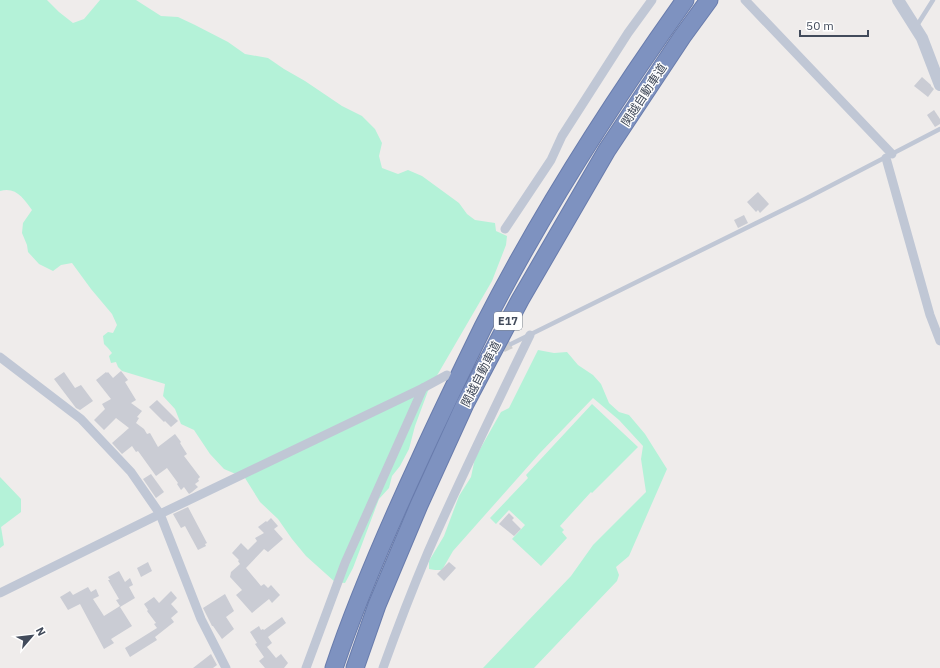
<svg xmlns="http://www.w3.org/2000/svg" width="940" height="668" font-family="'IBM Plex Sans','Noto Sans JP',sans-serif">
<style>
.green{fill:#b4f2d8}
.building{fill:#caccd4}
.lines{fill:none;stroke-linecap:round;stroke-linejoin:round}
.minor-tunnel{stroke:#ccccce;stroke-width:9;stroke-dasharray:9 4.5;stroke-linecap:butt}
.motorway-casing{stroke:#697cac;stroke-width:19}
.service{stroke:#c0c7d5;stroke-width:4.5}
.minor{stroke:#c0c7d5;stroke-width:9}
.tertiary{stroke:#c0c7d5;stroke-width:12}
.motorway{stroke:#7e92c0;stroke-width:17}
.labels{text-anchor:middle;stroke-width:3;stroke-linejoin:round;paint-order:stroke}
.shield{fill:#fff;stroke:#7b818c;stroke-width:1}
.shield-label{font-size:11px;font-weight:bold;fill:#424b5b}
.street-label{font-size:12px;fill:#424b5b;stroke:#fff}
</style>
<rect width="100%" height="100%" fill="#efeceb"/>
<g class="green">
<path d="M0,0H47L59,12L73,23L84,19L100,0H136L161,16L178,17L195,25L228,42L245,54L268,58L284,69L305,81L342,106L362,116L375,129L382,143L379,156L382,168L398,174L408,170L422,176L459,203L467,214L475,220L495,223L496,231L507,236L506,245L492,281L428,391L415,426L409,449L400,466L392,476L389,488L379,499L353,568L345,583L335,582L306,556L292,539L278,519L260,502L245,478L224,469L210,454L194,430L181,424L175,409L163,396L165,384L122,371L118,367L116,362L111,363L109,356L112,353L108,348L104,344L103,336L108,332L113,333L117,325L112,314L91,289L72,263L61,265L53,271L39,264L28,252L27,245L22,233L23,223L32,210C24,199 16,186 0,191Z"/>
<polygon points="538,350 554,353 567,352 578,365 593,375 601,384 609,403 619,412 629,415 645,434 667,469 629,556 616,567 619,575 617,581 534,668 483,668 571,576 593,545 646,492 641,459 643,446 619,420 593,398 539,454 453,551 442,570 435,570 429,569 429,561 444,536 459,496 471,477 475,458 501,412 509,408"/>
<polygon points="592,404 638,447 592,493 591,492 560,526 564,530 562,532 567,538 541,566 512,539 525,525 509,510 496,524 490,518 528,478 526,475"/>
<polygon points="0,477 21,499 21,512 1,527 4,545 0,548"/>
</g>
<g class="building">
<polygon points="922,77 931,85 931,86 934,89 928,97 914,86"/>
<polygon points="934,110 940,119 940,124 935,127 927,115"/>
<polygon points="758,192 769,204 760,213 758,210 756,212 747,202"/>
<polygon points="744,215 748,223 738,228 734,220"/>
<polygon points="121,371 128,380 125,382 136,400 131,403 142,411 137,417 139,418 136,423 144,429 147,434 150,433 158,447 175,434 181,442 180,443 187,454 184,456 200,477 198,479 199,481 195,484 198,487 192,492 189,494 184,487 181,490 177,484 178,483 167,468 156,476 138,451 136,452 132,446 122,454 112,443 129,428 116,418 104,430 94,420 105,409 102,404 111,399 96,380 106,372 107,373 108,372 113,378"/>
<polygon points="64,372 75,388 81,385 93,401 80,410 76,408 54,379"/>
<polygon points="157,400 178,421 171,427 165,421 164,422 149,407"/>
<polygon points="151,474 164,492 156,498 143,479"/>
<polygon points="188,507 207,543 205,544 206,546 198,550 185,526 181,528 173,514"/>
<polygon points="509,513 514,518 512,520 521,529 514,536 499,524"/>
<polygon points="271,518 278,526 274,529 283,539 268,552 264,549 246,568 261,586 264,584 268,588 271,585 280,595 272,603 269,599 252,613 236,595 242,590 230,577 231,572 240,564 238,561 239,560 232,553 241,543 248,550 257,541 255,538 264,533 258,527 266,521 267,522"/>
<polygon points="148,562 152,571 141,577 137,568"/>
<polygon points="449,562 456,568 444,581 437,574"/>
<polygon points="119,571 125,582 130,578 133,585 129,587 135,598 120,607 132,626 111,639 114,643 104,649 80,604 68,610 60,597 70,591 73,595 88,587 91,592 96,589 99,596 93,599 104,616 120,606 116,600 119,599 108,580 110,580 108,577"/>
<polygon points="171,591 177,598 171,604 178,612 171,618 174,622 155,637 157,640 130,657 125,648 157,628 154,624 156,623 147,611 148,610 144,604 154,597 159,603"/>
<polygon points="225,594 234,611 226,617 234,629 222,639 213,626 212,626 203,608"/>
<polygon points="282,617 286,623 268,637 272,643 267,647 276,658 281,654 288,663 284,668 265,668 259,661 264,657 255,644 257,643 250,632 259,626 261,630 263,629 264,630"/>
<polygon points="211,654 217,665 213,668 193,668"/>
</g>
<g class="lines">
<polyline class="minor-tunnel" points="466,365 511,344"/>
<g class="motorway-casing">
<g id="motorway">
<path d="M334,668C358,596 389,526 421,457C441,413 462,370 483,327C541,213 611,104 685,0"/>
<polyline points="355,668 377,605 419,505 465,404 520,300 607,150 682,37 709,0"/>
</g>
</g>
<g class="service">
<polyline points="916,27 933,0"/>
<polyline points="511,344 805,199 940,129"/>
</g>
<g class="minor">
<polyline points="745,0 892,154"/>
<polyline points="886,158 930,315 940,341"/>
<polyline points="505,229 551,160 562,136 628,33 652,0"/>
<polyline points="0,357 81,419 131,472 160,514 201,619 226,668"/>
<polyline points="0,593 160,514 423,388 447,375"/>
<polyline points="306,668 345,563 423,388"/>
<path d="M383,668C397,629 412,590 428,552C460,479 495,407 530,335"/>
</g>
<polyline class="tertiary" points="898,0 922,38 940,85"/>
<use href="#motorway" class="motorway"/>
</g>
<g class="labels">
<rect class="shield" x="494" y="312" width="28" height="18" rx="3"/>
<g class="shield-label">
<text x="508" y="325">E17</text>
</g>
<g class="street-label">
<text transform="translate(644 95) rotate(-57)" y="4">関越自動車道</text>
<text transform="translate(481 374) rotate(-63)" y="4">関越自動車道</text>
</g>
</g>
<g transform="translate(32 636) rotate(62)" stroke="#ffffff" stroke-width="3" paint-order="stroke">
<path d="M0-3L7 15L0 10L-7 15Z" fill="#424b5b"/>
<text y="-6" font-size="11" font-weight="bold" text-anchor="middle" fill="#424b5b">N</text>
</g>
<path d="M800 30v6h68v-6" fill="none" stroke="#424b5b" stroke-width="2"/>
<text x="806" y="30" font-size="12" fill="#424b5b" stroke="#ffffff" stroke-width="3" paint-order="stroke">50 m</text>
</svg>
